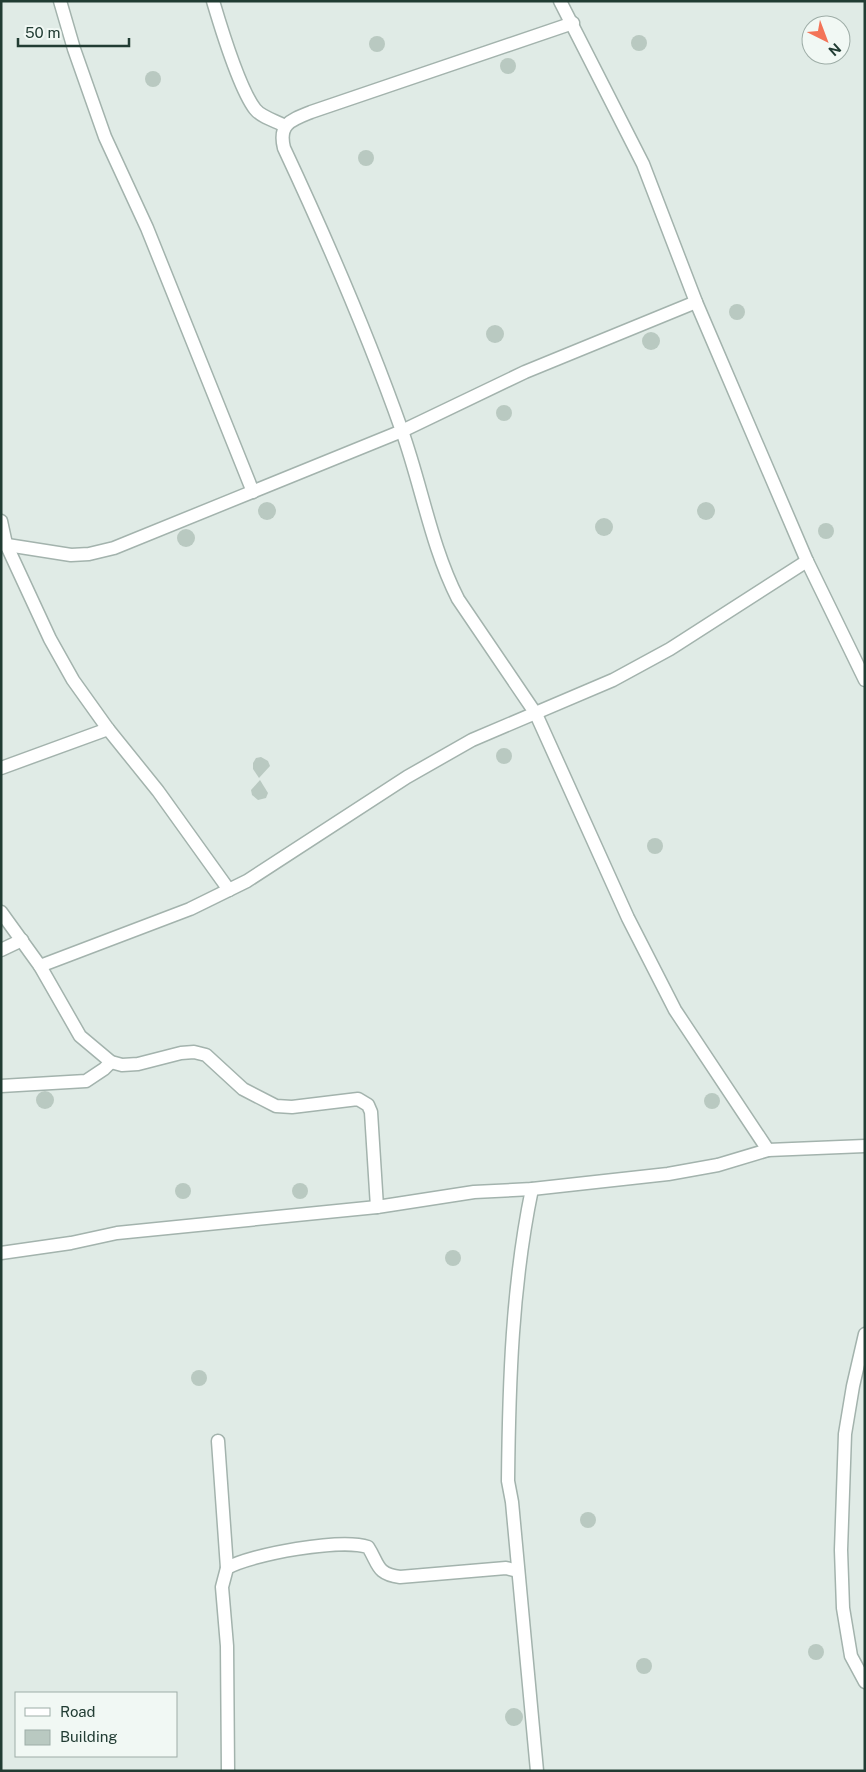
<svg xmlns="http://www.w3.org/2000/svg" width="866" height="1772" font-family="'Public Sans',sans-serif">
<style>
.building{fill:#b9c9c1}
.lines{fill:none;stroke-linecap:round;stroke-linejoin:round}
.minor-casing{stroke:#a3b3ad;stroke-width:15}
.minor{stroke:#fff;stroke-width:12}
</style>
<rect width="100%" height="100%" fill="#e0ebe6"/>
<g class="building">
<circle cx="639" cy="43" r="8"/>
<circle cx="377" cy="44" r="8"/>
<circle cx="508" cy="66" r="8"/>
<circle cx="153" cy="79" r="8"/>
<circle cx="366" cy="158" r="8"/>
<circle cx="737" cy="312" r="8"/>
<circle cx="495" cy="334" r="9"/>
<circle cx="651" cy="341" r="9"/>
<circle cx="504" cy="413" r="8"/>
<circle cx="706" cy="511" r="9"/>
<circle cx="267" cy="511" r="9"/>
<circle cx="604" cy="527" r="9"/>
<circle cx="826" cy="531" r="8"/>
<circle cx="186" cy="538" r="9"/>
<circle cx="504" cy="756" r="8"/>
<polygon points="261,757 268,761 270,766 259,778 253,769 253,763 256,758"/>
<polygon points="260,780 268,793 266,798 258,800 252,795 251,790"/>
<circle cx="655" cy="846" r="8"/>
<circle cx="45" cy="1100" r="9"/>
<circle cx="712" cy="1101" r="8"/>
<circle cx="183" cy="1191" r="8"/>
<circle cx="300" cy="1191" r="8"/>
<circle cx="453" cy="1258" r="8"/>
<circle cx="199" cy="1378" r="8"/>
<circle cx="588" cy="1520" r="8"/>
<circle cx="816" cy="1652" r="8"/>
<circle cx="644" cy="1666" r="8"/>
<circle cx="514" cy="1717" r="9"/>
</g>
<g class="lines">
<g class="minor-casing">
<g id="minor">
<polyline points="60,1 74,49 105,137 147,228 253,492"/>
<path d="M213,1C221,28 239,88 255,109C261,117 276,121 285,126"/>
<polyline points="560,1 643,164 696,302 807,561 865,680"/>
<path d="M573,23L311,112C291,120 278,124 284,148C327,240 368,335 402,431C422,487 431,546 458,599L536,714L628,918L675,1010L768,1150"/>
<polyline points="1,521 6,544 50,639 73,680 108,729 158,791 229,890"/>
<polyline points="1,544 71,555 89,554 114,548 402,431 525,372 696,302"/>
<polyline points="1,768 108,729"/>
<polyline points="1,912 40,966 190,909 247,881 407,777 472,740 613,680 670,649 807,561"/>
<polyline points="1,950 22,940"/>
<polyline points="40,966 80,1036 111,1062 122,1065 138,1064 181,1053 194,1052 206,1055 243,1089 276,1106 292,1107 358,1099 368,1105 371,1112 377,1207"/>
<polyline points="1,1086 86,1081 104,1069 111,1062"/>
<path d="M532,1189C512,1285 509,1383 508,1481L512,1502L537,1771"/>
<polyline points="1,1253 71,1243 117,1233 377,1207 474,1192 532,1189 668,1174 718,1165 768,1150 865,1146"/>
<polyline points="865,1334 853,1386 845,1434 841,1550 843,1608 851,1656 865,1682"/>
<polyline points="218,1441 227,1568"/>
<path d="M228,1771L227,1646L222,1587L227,1568C252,1554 341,1538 368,1547C379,1564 376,1574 400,1577L506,1568L518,1571"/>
</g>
</g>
<use href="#minor" class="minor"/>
</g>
<rect width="866" height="1772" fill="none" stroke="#213c33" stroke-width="5"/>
<rect x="15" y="1692" width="162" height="65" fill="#f1f8f4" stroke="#9eada7"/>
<rect x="25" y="1708" width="25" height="8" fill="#ffffff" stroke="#9eada7"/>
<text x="60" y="1717" font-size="15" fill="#213c33">Road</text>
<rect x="25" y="1730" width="25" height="15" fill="#b9c9c1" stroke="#9eada7"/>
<text x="60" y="1742" font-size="15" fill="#213c33">Building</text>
<g transform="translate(826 40) rotate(138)"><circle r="24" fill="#f1f8f4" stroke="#9eada7"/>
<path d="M0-4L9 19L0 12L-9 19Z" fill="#f37357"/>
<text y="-8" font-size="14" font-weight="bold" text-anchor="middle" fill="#213c33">N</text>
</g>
<path d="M18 38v8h111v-8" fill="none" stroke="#213c33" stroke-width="2.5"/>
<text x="25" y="38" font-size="15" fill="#213c33" stroke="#f1f8f4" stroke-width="4" paint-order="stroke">50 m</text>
</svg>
